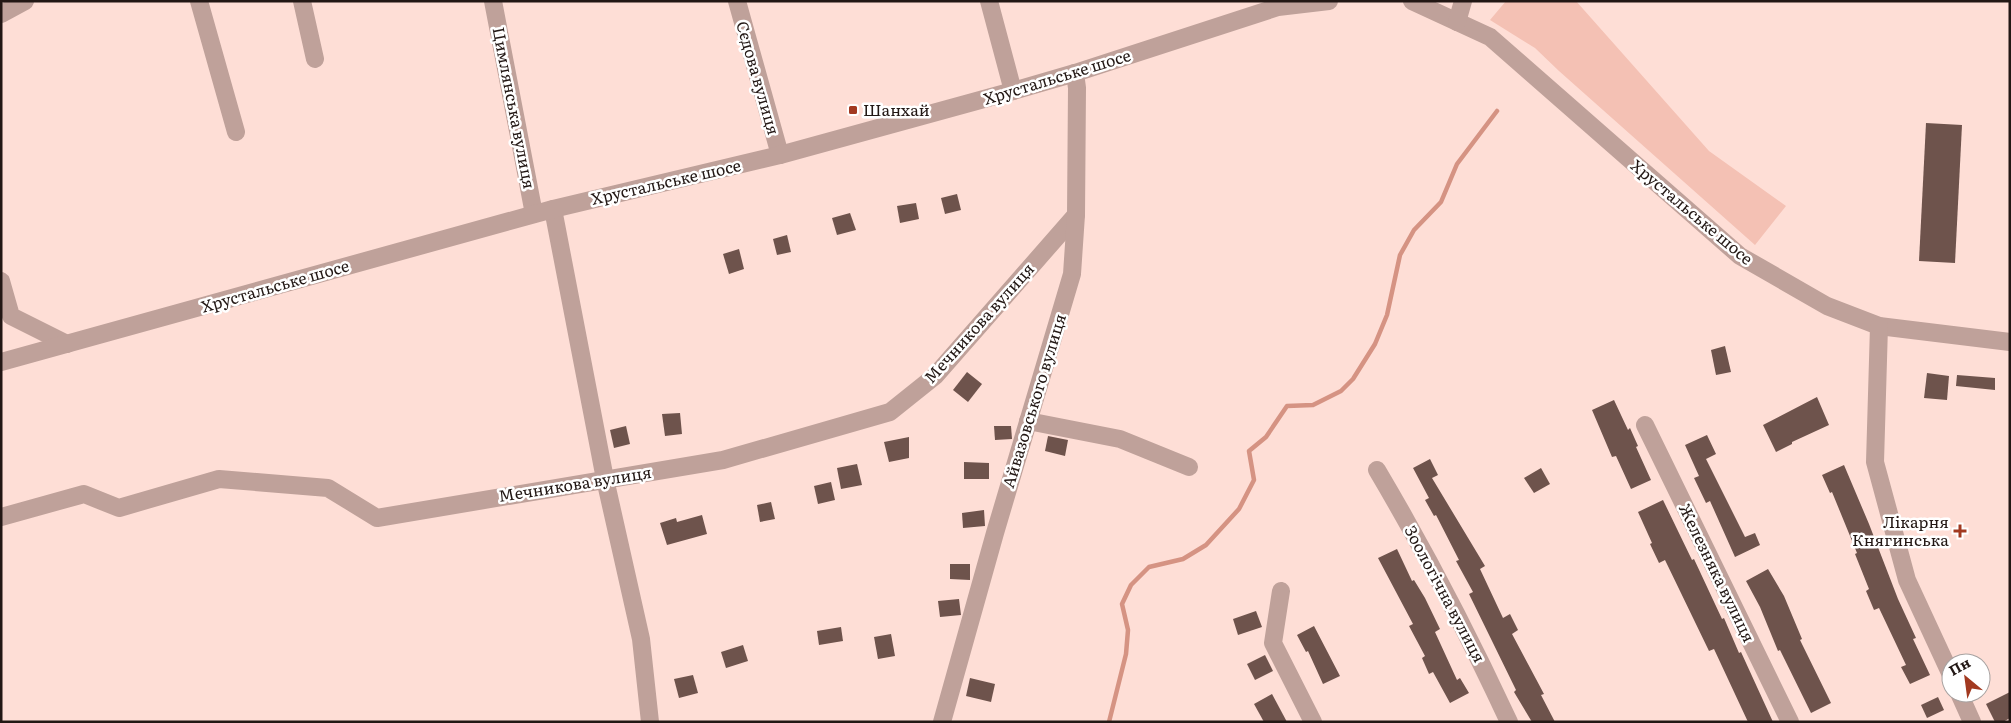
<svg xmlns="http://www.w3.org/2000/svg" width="2011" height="723" font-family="Literata,serif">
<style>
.green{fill:#f4c1b4}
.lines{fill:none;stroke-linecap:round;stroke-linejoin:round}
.stream{stroke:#d59383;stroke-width:4.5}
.building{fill:#6e534c}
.minor{stroke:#bfa19a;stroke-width:18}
.poi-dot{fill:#a23920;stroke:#fff;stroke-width:2}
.labels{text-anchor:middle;stroke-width:5;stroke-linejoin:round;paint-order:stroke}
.street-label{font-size:16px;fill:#221714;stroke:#fff}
.poi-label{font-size:16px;fill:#221714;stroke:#fff;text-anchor:start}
</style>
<rect width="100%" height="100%" fill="#feded6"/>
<polygon class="green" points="1506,1 1576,1 1709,151 1786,206 1755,245 1559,71 1535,48 1490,20"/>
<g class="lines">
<polyline class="stream" points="1109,722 1126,654 1128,630 1122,604 1131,585 1149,567 1183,559 1206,545 1239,509 1254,480 1249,451 1266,437 1287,406 1313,405 1341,391 1353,379 1375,344 1387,315 1400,255 1414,230 1441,202 1457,164 1497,111"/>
</g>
<g class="building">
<polygon points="1926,123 1962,125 1955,263 1919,261"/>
<polygon points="957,194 961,210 945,214 941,198"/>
<polygon points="916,203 919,219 900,223 897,206"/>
<polygon points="850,213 856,230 837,235 832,218"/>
<polygon points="787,235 791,252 777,255 773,239"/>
<polygon points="739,249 744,269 729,274 723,254"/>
<polygon points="1725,346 1731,372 1716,375 1711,350"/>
<polygon points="967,372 982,384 968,402 953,390"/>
<polygon points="1927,373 1949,376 1947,400 1924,398"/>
<polygon points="1957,375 1995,378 1995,390 1956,386"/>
<polygon points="1817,397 1829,425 1792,442 1792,444 1776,452 1763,425"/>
<polygon points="1614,400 1628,430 1630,428 1638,446 1636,447 1651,480 1631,489 1616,456 1612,457 1592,410"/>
<polygon points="680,413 682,434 665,436 662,414"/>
<polygon points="626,426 630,444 614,448 610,430"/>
<polygon points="994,426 1011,426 1012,439 995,440"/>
<polygon points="1707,435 1716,454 1706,459 1745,537 1755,533 1760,545 1735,557 1710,501 1706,503 1694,478 1699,476 1685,445"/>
<polygon points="1048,436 1068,440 1065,456 1045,451"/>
<polygon points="909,437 909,458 889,462 884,442"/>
<polygon points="1430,459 1438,475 1432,478 1485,566 1480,569 1503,618 1510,614 1518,630 1512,634 1544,694 1541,695 1555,722 1532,722 1514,692 1516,690 1469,594 1473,592 1456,561 1459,560 1436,515 1434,516 1425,500 1429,498 1413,468"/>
<polygon points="964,462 989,463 989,479 964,479"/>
<polygon points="857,464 862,485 841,489 837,468"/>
<polygon points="1844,465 1869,524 1898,599 1916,638 1913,639 1930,675 1910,684 1901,667 1906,665 1879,608 1874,610 1866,591 1869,589 1855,554 1857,553 1832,492 1830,493 1822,475"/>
<polygon points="1541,468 1550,484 1534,493 1524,478"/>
<polygon points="831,482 835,500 818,504 814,486"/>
<polygon points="1663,500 1692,560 1694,559 1722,619 1724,618 1739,653 1741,652 1773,722 1748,722 1714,649 1709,651 1665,560 1659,563 1650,544 1652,543 1638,512"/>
<polygon points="771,502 775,519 760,522 757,505"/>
<polygon points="984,510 985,526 963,528 962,513"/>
<polygon points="702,515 707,534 667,545 660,523 676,518 677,522"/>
<polygon points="1397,549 1412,581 1414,580 1425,598 1440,629 1435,632 1457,680 1460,678 1469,693 1450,703 1433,672 1429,674 1422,658 1425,656 1409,626 1413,624 1378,558"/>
<polygon points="950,564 970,564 970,580 950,579"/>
<polygon points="1768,569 1784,596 1802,639 1800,640 1831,703 1811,713 1780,650 1778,651 1760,607 1746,581"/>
<polygon points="959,599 961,615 940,617 938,601"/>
<polygon points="1256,611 1262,627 1238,635 1233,619"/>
<polygon points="1314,626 1340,676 1323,684 1308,651 1306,652 1297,635"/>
<polygon points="841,627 843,641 819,645 817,631"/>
<polygon points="891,634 895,656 878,659 874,637"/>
<polygon points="743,645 748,661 726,668 721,652"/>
<polygon points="1265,655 1273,671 1255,680 1247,664"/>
<polygon points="693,675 698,693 679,698 674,679"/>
<polygon points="970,678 995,684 991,702 966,696"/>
<polygon points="2010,692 2010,718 2003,722 1995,722 1986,704"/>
<polygon points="1272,694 1287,722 1264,722 1254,704"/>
<polygon points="1938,697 1944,710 1927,718 1921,705"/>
</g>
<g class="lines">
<g class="minor">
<polyline points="199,1 236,132"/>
<polyline points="302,1 315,59"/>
<polyline points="493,1 534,214"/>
<polyline points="737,1 780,155"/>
<polyline points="989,1 1013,91"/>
<polyline points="1412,1 1490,37 1740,256 1827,306 1879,326 2010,342"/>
<polyline points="1,14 25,1"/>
<polyline points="1457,22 1463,1"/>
<polyline points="553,209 605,479 641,639 650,722"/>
<polyline points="1,281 11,316 67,344"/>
<polyline points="1879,326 1875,462 1907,580 1951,675"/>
<polyline points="1,362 553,209 780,155 1013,91 1075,73 1278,7 1329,1"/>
<polyline points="1028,421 1120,439 1189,467"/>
<polyline points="1645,425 1790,722"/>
<path d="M1377,470C1425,551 1469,636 1509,722"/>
<polyline points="1,517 84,494 119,508 219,479 328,488 377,518 723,460 890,412 935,376 1076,215"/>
<polyline points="1281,591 1273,643 1313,722"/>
<polyline points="1959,693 1972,722"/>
<polyline points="942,722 995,533 1072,274 1076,215 1077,88 1075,73"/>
</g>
</g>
<g class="poi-dot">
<rect x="848" y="105" width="10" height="10" rx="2.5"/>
<path d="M1957.5 523.5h5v5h5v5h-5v5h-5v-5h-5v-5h5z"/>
</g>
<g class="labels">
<g class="street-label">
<text transform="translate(1057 77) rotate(-17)" y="6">Хрустальське шосе</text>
<text transform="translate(758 78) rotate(74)" y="6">Сєдова вулиця</text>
<text transform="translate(514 108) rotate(79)" y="6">Цимлянська вулиця</text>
<text transform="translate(666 182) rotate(-13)" y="6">Хрустальське шосе</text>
<text transform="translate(1692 212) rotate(40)" y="6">Хрустальське шосе</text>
<text transform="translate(275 286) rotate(-16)" y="6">Хрустальське шосе</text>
<text transform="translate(979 323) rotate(-48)" y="6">Мечникова вулиця</text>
<text transform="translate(1034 401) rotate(-73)" y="6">Айвазовського вулиця</text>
<text transform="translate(575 484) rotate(-9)" y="6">Мечникова вулиця</text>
<text transform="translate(1717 573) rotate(64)" y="6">Железняка вулиця</text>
<text transform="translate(1445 594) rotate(62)" y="6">Зоологічна вулиця</text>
</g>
<g class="poi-label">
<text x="863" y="116">Шанхай</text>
<text x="1949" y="528" text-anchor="end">Лікарня<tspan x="1949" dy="18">Княгинська</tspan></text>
</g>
</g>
<rect width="2011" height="723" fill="none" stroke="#221714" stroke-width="5"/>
<g transform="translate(1966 678) rotate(331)"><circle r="24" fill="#ffffff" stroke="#a7a2a1"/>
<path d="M0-4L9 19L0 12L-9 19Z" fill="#a23920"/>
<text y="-8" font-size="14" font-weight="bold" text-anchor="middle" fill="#221714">Пн</text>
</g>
</svg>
